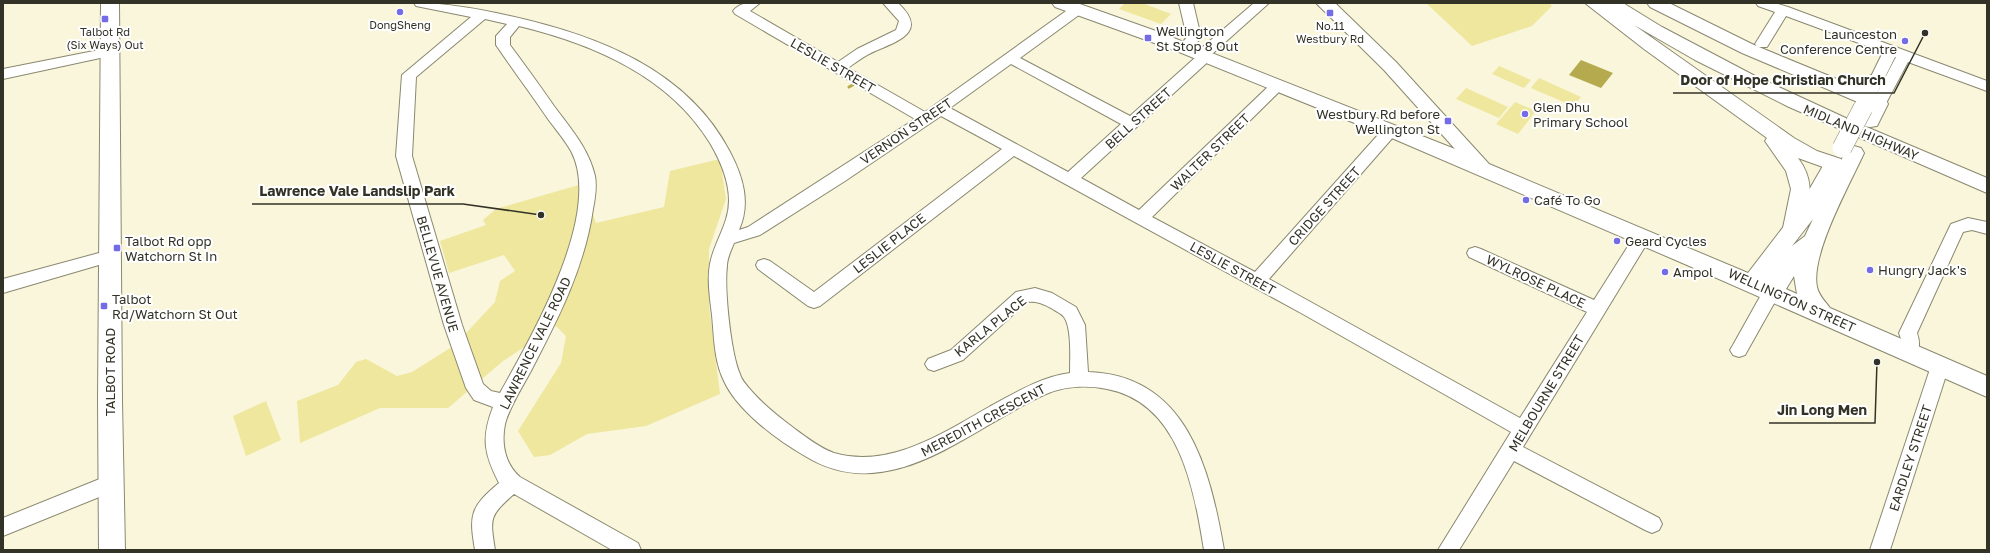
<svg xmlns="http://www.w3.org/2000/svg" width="1990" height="553" font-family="'Golos Text',sans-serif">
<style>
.green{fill:#eee79d}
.water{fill:#b5aa4d}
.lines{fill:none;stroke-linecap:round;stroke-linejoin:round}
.stream{stroke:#b5aa4d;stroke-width:3}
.minor-casing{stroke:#8a886f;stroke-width:2}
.major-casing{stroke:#8a886f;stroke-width:2}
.highway-casing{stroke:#8a886f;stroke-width:2}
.minor{fill:#fff;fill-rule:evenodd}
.major{fill:#fff;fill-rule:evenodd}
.highway{fill:#fff;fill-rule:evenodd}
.major-bridge-casing{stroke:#8a886f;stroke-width:20;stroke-linecap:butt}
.major-bridge{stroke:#fff;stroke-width:19}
.poi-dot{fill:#746be6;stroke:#fff;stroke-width:1.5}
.labels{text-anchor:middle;stroke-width:4;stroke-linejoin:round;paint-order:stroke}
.far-poi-label{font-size:11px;fill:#333227;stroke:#fff}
.poi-label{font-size:13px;fill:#333227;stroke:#fff;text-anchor:start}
.street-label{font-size:13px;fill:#333227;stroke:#fff}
.leader{fill:none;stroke:#333227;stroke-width:1.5}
.callout-dot{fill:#333227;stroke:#fff;stroke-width:1.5}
.callout-label{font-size:14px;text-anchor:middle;font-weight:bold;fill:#333227;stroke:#fff;stroke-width:4;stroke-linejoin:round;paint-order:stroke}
</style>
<rect width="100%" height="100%" fill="#f9f6db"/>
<g class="green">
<polygon points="1125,3 1142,3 1171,14 1161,24 1119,9"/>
<polygon points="1426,3 1549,3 1552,6 1532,26 1472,46"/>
<polygon points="1499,66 1531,80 1524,88 1492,74"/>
<polygon points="1539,78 1581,97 1573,106 1531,88"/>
<polygon points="1466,88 1508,107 1499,118 1456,99"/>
<polygon points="1515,102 1536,111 1518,134 1496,124"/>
<polygon points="720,159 726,199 709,249 709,306 720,394 646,426 587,434 550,455 534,457 518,431 561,363 566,336 556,326 503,361 448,408 380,408 300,443 297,401 338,385 356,362 366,359 397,376 412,372 455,345 495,302 500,281 515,271 504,255 449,273 440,241 486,225 483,220 496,209 582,184 596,223 664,207 670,171"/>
<polygon points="266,401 281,440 246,456 233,416"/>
</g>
<polygon class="water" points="1581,60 1613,73 1601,88 1569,75"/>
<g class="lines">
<polyline class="stream" points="849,87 858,82"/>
<g class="minor-casing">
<g id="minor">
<path d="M414,3C447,3 479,9 510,16C596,35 687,69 730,152C743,177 751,203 739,230L748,227L915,119L735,14L733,11C740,2 749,3 760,3L750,11L838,62L857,49L896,30L899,21L883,3H898C931,34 894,42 869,54C861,58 855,63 848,68L925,112L1073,6H1083L1085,9L1083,12L1020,58L1130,116L1197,56L1196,54L1198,51L1254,3H1269L1212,54L1213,56L1211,59L1081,178L1139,210L1273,82H1283L1285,85L1283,88L1152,217L1255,272L1385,127L1390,126L1395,127L1398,131L1395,135L1269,279L1520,418L1587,312L1469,257L1467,253L1469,249L1475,247L1481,249L1594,300L1637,232L1643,230L1649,232L1651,236L1649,240L1523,447L1659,518L1662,524L1659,530L1652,533L1645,530L1514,461L1459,550H1438L1511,432L1301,313L1014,156L820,306L814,308L808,306L758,269L756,265L758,261L764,259L770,261L814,292L1002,149L941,116L845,181L760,235L734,243C731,251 727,258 727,266C724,289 731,354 740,374C741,379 745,383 748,387C761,403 779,417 795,429C807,438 820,448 834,453C890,469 943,433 989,407C1015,393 1040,377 1070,373C1070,359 1072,328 1064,317C1061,313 1055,311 1051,308C1043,304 1037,301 1027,302L963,360L934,371L928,369L925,364L928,359L951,350L1016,292L1035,288L1052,293L1076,307L1085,325L1088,372C1187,375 1210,469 1224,550H1204C1194,489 1180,403 1107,389C1087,385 1065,386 1046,394C971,427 891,509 805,456C777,440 737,410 724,381C714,361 714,336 712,315C710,299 707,280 710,264C714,242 729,224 729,201C729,180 720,160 710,143C669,76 593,44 519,26L510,37V45C525,65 540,86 554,106C571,129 589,149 595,176C597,187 595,199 593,209C585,266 559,317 533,367C524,385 510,405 505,424C501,444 505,464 520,477L638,543L641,550H612L514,494C489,516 490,518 495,550H475C469,515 470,507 499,483C484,454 481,438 493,407L474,400L466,388L444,325L396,156L402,75L471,17L416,6ZM485,19L507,24L496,36V45C513,70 531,94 548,119C556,130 565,140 571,151C604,213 530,339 500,393L491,391L483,384L462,325L412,156L416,77ZM1011,64L1121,124L1068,172L950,108Z"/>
<path d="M1179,3H1193L1201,37C1195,45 1191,54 1180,51L1178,48L1187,37Z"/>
<path d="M1756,3H1775L1788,7L1987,81V91L1908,62L1884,107L1879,109L1874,107L1872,104L1874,99L1872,102H1862L1860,99L1883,52L1786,16L1767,47H1757L1755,44L1775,12L1758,6ZM1895,57H1896L1875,97Z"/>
<polygon points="109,48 114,49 116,52 114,55 3,79 3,69"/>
<path d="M1968,218L1987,222V234L1972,230L1963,232L1917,333C1920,342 1920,348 1915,356L1909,358L1903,356L1900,351L1902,342L1899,333L1951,224Z"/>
<polygon points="110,250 116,252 118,256 116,260 3,293 3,279"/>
<polygon points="1772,284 1778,286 1781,291 1745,355 1739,357 1733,355 1730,350 1733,345 1766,286"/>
<polygon points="1940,359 1946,361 1949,366 1890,550 1870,550 1931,366 1934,361"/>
<polygon points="112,474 119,477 122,483 119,489 3,536 3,518"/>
</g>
</g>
<g class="major-casing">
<g id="major">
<polygon points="101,3 119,3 122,401 125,550 99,550 98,401"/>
<path d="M1052,3H1077L1156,31L1455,149L1384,70L1316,3H1335L1396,62L1489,164L1748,273L1801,204L1824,164L1831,162L1839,165L1847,148L1854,146L1861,148L1864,153C1850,184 1810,255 1817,287C1819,296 1825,301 1830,308L1987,376V397L1687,265L1394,139L1179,52L1055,7ZM1813,219L1805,236L1792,246ZM1794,276L1797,294L1786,289Z"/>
<polygon points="1867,93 1886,100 1888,104 1877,126 1870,127 1863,126 1860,121 1864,114 1856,112 1853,108 1860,95"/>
</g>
</g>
<g class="highway-casing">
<g id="highway">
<path d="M1585,3H1623L1662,27L1755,76L1850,120L1987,178V193L1789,107L1695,60L1634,25L1794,138L1817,151L1841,159L1844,164L1841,169L1834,171L1798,158C1816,182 1809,200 1805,228L1801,233L1794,236L1787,233L1783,228L1791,189L1786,171L1765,141L1767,138L1644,49Z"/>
<polygon points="1647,3 1669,3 1754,45 1839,80 1859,80 1877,73 1884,75 1886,79 1884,83 1865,91 1874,95 1876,99 1874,103 1867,105 1860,103 1742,53 1650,7"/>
</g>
</g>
<use href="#minor" class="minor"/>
<use href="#major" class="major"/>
<use href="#highway" class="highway"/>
<g class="major-bridge-casing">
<polyline id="major-bridge" points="1842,148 1863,108"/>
</g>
<use href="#major-bridge" class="major-bridge"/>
</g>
<g class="poi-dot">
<circle cx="400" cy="12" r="4"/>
<rect x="1326" y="9" width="8" height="8" rx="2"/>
<rect x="101" y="15" width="8" height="8" rx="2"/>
<rect x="1144" y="34" width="8" height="8" rx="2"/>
<circle cx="1905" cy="41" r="4"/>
<circle cx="1525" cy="114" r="4"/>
<rect x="1444" y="117" width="8" height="8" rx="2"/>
<circle cx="1526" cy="200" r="4"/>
<circle cx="1617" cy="241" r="4"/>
<rect x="113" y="244" width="8" height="8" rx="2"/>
<circle cx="1870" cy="270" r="4"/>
<circle cx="1665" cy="272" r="4"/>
<rect x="100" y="302" width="8" height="8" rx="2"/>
</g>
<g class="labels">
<g class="far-poi-label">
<text x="400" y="29">DongSheng</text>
<text x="1330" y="30">No.11<tspan x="1330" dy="13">Westbury Rd</tspan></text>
<text x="105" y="36">Talbot Rd<tspan x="105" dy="13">(Six Ways) Out</tspan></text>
</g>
<g class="poi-label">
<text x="1156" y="36">Wellington<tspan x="1156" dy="15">St Stop 8 Out</tspan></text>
<text x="1897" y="39" text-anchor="end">Launceston<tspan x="1897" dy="15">Conference Centre</tspan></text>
<text x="1533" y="112">Glen Dhu<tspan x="1533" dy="15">Primary School</tspan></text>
<text x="1440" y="119" text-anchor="end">Westbury Rd before<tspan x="1440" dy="15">Wellington St</tspan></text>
<text x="1534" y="205">Café To Go</text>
<text x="125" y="246">Talbot Rd opp<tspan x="125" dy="15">Watchorn St In</tspan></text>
<text x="1625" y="246">Geard Cycles</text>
<text x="1878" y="275">Hungry Jack's</text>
<text x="1673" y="277">Ampol</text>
<text x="112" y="304">Talbot<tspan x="112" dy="15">Rd/Watchorn St Out</tspan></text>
</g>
<g class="street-label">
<text transform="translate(833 65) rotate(30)" y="5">LESLIE STREET</text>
<text transform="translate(1138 118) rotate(-42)" y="5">BELL STREET</text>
<text transform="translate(906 131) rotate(-34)" y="5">VERNON STREET</text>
<text transform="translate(1861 132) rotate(23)" y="5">MIDLAND HIGHWAY</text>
<text transform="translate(1210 152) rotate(-44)" y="5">WALTER STREET</text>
<text transform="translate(1324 206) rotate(-48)" y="5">CRIDGE STREET</text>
<text transform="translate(889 243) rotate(-38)" y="5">LESLIE PLACE</text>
<text transform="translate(1233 268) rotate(29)" y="5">LESLIE STREET</text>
<text transform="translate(438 274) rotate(74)" y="5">BELLEVUE AVENUE</text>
<text transform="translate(1536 281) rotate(25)" y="5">WYLROSE PLACE</text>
<text transform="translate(1792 300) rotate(24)" y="5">WELLINGTON STREET</text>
<text transform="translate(990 326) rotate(-39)" y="5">KARLA PLACE</text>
<text transform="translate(535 343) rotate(-64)" y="5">LAWRENCE VALE ROAD</text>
<text transform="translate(110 372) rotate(-90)" y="5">TALBOT ROAD</text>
<text transform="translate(1546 393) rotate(-59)" y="5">MELBOURNE STREET</text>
<text transform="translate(983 420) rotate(-28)" y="5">MEREDITH CRESCENT</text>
<text transform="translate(1910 458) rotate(-72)" y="5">EARDLEY STREET</text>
</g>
</g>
<path class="leader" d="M1925 33L1894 93H1673M541 215L463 204H252M1877 362L1875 423H1769"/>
<g class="callout-dot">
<circle cx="1925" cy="33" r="4"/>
<circle cx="541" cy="215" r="4"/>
<circle cx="1877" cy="362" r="4"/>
</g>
<g class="callout-label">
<text x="1783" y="85">Door of Hope Christian Church</text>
<text x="357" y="196">Lawrence Vale Landslip Park</text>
<text x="1822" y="415">Jin Long Men</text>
</g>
<rect width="1990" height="553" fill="none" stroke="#333227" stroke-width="8"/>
</svg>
